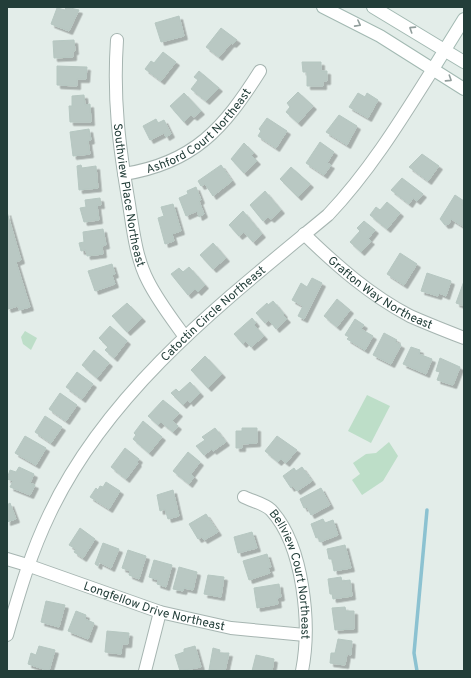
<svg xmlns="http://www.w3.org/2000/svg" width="471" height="678" font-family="Overpass,sans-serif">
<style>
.green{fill:#bddec8}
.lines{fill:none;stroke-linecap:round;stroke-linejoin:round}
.stream{stroke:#8cc2d1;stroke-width:3.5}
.building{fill:#b9c8c3;stroke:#b6c7c1;filter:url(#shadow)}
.street-casing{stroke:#a6b5b1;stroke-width:14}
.secondary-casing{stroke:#a2b9b2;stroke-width:14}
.street{stroke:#fff;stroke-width:12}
.secondary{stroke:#fff;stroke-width:12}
.oneway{stroke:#919e9c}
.labels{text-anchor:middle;stroke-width:4;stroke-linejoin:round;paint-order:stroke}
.street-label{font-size:12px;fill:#233e39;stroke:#f4f9f7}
</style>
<defs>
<filter id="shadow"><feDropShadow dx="3.5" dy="3.5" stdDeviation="0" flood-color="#0004"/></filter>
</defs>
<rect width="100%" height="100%" fill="#e3ede9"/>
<g class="green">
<polygon points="25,331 37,338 31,350 23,344 21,337"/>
<polygon points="367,395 390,406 371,443 348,431"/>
<polygon points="389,442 398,456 383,481 362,495 352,480 360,474 353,463 366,454 376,453"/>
</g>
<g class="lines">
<polyline class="stream" points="417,671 414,653 427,510"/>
</g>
<g class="building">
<polygon points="66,7 79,10 69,31 51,24 57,8 65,10"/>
<polygon points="179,16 184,36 161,42 155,23"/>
<polygon points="221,28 237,40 233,44 231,43 219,57 206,47"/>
<polygon points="74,40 75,51 73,51 73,57 54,58 53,41"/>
<polygon points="163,52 176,62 161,81 145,69 151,61 154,63"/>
<polygon points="302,62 321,62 321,71 327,71 327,81 323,81 323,86 307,86 307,72 303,72"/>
<polygon points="57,66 87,67 86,79 77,79 77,86 57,85"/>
<polygon points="199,71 219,88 206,101 191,89 198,80 194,77"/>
<polygon points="298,92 313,106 298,123 286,112 290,107 287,103"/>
<polygon points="184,93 201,111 194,117 191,115 184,122 170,106"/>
<polygon points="358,93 365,97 367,93 378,100 368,118 349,107"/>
<polygon points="84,95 85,105 90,104 91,122 70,122 69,106 72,106 72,96"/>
<polygon points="339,115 357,126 347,145 326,132"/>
<polygon points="267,118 287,131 276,148 258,136 261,131 259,129"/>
<polygon points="156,119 158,123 164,120 171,134 166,137 164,133 150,140 143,126"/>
<polygon points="89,129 91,140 88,141 90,154 73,156 70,132"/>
<polygon points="320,142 334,152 327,163 331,165 324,175 306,163"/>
<polygon points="244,143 254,153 251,155 257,161 244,173 231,159"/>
<polygon points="422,154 439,166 428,181 409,167"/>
<polygon points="81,165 82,168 96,166 98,188 79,190 77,166"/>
<polygon points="221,165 232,181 213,196 205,184 201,186 198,181"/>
<polygon points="291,167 310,184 298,197 280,179"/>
<polygon points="402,178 423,194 417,201 413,198 409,204 391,190"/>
<polygon points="196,187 201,200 199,201 204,214 199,217 197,211 186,216 179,198 188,194 187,191"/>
<polygon points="265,191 281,210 271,219 268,217 263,221 250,205"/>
<polygon points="455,195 464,201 462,205 464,207 464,227 451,219 449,224 445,225 440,219"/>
<polygon points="100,198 101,205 97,205 99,220 84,222 80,208 86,207 85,200"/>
<polygon points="387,202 400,213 387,229 370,215 376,207 380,210"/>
<polygon points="173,204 181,231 172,234 174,241 165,244 158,218 164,216 161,207"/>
<polygon points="243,211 262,234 253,242 244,232 239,236 229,225"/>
<polygon points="7,212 21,260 16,262 30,307 19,310 18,306 8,309 7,307"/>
<polygon points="364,221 375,230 368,239 371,241 361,252 350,242 360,231 357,228"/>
<polygon points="103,229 106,245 102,246 103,254 87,256 86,250 81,251 79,243 84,242 83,232"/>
<polygon points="213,243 226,258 213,269 200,255"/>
<polygon points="400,253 417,264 404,285 387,274"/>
<polygon points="112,264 115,274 112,275 115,284 95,291 88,271"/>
<polygon points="189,267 205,285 198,292 195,289 188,295 171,274 179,268 183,272"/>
<polygon points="427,273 451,281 446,296 439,293 438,296 421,291"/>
<polygon points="312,278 322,283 304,319 298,316 303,306 292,300 301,283 307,287"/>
<polygon points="464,281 464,306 456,303"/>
<polygon points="337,299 350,310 337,327 324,316"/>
<polygon points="273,301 284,314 283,315 287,319 276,329 269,320 265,323 256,313 267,303 268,305"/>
<polygon points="127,303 142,318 127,332 112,316"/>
<polygon points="252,318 256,323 254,325 264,336 251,347 246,341 243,344 234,334"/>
<polygon points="355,319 364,325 361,329 373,336 365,350 347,339 349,337 345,335"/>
<polygon points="110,326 127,341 114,358 105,350 108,347 99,338"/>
<polygon points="384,333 397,340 395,342 401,345 391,364 373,355"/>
<polygon points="411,347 420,350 419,354 432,359 426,374 403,364"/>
<polygon points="94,350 109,363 97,378 82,365"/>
<polygon points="205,356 222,374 208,388 191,370"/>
<polygon points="440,358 460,367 453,385 437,380 440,372 436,371"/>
<polygon points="77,372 93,384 82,399 66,387"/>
<polygon points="190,382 200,393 190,403 188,400 183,405 171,393 176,389 179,392"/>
<polygon points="60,393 77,405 66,421 49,409"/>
<polygon points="163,400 179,413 172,421 178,426 173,432 161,422 158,425 148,416"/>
<polygon points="45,416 62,427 51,443 35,432"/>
<polygon points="143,421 162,437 149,453 133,439 136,435 134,433"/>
<polygon points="215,428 226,442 213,451 212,449 204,455 196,446 205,440 202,437"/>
<polygon points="242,428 257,428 257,443 242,444 242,448 236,448 236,431 242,431"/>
<polygon points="25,436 46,448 36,465 15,453"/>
<polygon points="277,436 297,450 286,463 281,459 278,462 265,451"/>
<polygon points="125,448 139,459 137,462 138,463 126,479 111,467"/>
<polygon points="188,452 200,462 191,474 194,477 189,484 173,471"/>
<polygon points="19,467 34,474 30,483 35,485 30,495 10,487 13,481 7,479 10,470 16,472"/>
<polygon points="302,467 312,481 297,491 293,486 291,488 283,476 294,468 296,471"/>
<polygon points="106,482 120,491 109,509 90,497 96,488 98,490 100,486 103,487"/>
<polygon points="321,488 330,505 311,515 307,507 304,508 300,499"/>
<polygon points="173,490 179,516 168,519 165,509 160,511 157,495"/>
<polygon points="10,503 16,519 7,522 7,505"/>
<polygon points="206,514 218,532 204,540 202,537 198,539 189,524"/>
<polygon points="323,519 325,523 333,520 338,535 320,542 318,537 316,538 311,524"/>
<polygon points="80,528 95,539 83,558 74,552 76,549 69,545"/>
<polygon points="252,532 257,548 238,553 234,537"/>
<polygon points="103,543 119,549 111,568 99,562 98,566 95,564"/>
<polygon points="345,545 351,568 334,571 332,559 329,559 327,549"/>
<polygon points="128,550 146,556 139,579 129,575 130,571 122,568"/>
<polygon points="267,554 271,567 268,568 270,573 249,580 243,561"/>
<polygon points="154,560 172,565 166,587 157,584 158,580 149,577"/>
<polygon points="179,567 197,572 193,590 184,588 183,591 173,589"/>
<polygon points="208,575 224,577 221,597 204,594"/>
<polygon points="341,577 342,581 350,580 352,596 333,599 332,594 330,594 328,579"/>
<polygon points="279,584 281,597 277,598 278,604 257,608 254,588"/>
<polygon points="46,601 65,605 59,627 41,622"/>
<polygon points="345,607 346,611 354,611 354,629 335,630 332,608"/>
<polygon points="76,611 86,615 85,619 94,623 88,639 68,631"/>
<polygon points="107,631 129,633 128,644 122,644 121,654 105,652"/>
<polygon points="338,639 352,641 351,655 347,654 345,665 330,663 331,653 335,653"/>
<polygon points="39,646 55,650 49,671 28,664 31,653 36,655"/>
<polygon points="195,646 201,667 180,671 175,655 184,652 184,649"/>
<polygon points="213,648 220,650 219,653 229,653 225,671 209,670"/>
<polygon points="256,655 274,659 272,671 252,671"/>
</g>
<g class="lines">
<g class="street-casing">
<g id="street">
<path id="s1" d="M117,40C113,99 119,146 129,204C133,230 136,258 148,281C158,301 172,319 185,337"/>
<path id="s2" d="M124,174C194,163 224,128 260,71"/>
<path id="s3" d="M304,234C337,266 370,295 410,316C428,324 446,331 464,338"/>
<path id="s4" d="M244,497C252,501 265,504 271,510C304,546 311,625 302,671"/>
<path id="s5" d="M7,559L27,565L160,612L231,628L305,635"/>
<path id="s6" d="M7,635C19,593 31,552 50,513C109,389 224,301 328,215C369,172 401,120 433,69"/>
<polyline points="145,671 160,612"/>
</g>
</g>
<g class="secondary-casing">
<g id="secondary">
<polyline points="323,7 380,36 464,89"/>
<polyline points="373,7 464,62"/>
<polyline points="433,69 464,19"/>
</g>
</g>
<use href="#street" class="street"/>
<use href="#secondary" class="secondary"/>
</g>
<defs><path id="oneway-chevron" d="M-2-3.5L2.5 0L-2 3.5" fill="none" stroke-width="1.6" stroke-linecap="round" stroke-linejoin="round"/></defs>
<g class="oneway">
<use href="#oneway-chevron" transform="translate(358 24) rotate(28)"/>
<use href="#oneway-chevron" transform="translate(412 29) rotate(-147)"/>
<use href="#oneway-chevron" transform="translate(449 79) rotate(33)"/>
</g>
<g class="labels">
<g class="street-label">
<text dy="4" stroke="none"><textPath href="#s2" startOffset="89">Ashford Court Northeast</textPath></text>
<text dy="4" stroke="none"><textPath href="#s1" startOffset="156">Southview Place Northeast</textPath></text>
<text dy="4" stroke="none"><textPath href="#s3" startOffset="97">Grafton Way Northeast</textPath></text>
<text dy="4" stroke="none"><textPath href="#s6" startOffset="389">Catoctin Circle Northeast</textPath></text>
<text dy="4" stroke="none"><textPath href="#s4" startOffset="99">Bellview Court Northeast</textPath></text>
<text dy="4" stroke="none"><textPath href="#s5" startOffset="155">Longfellow Drive Northeast</textPath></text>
</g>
</g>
<rect width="471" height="678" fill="none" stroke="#233e39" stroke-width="16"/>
</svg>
